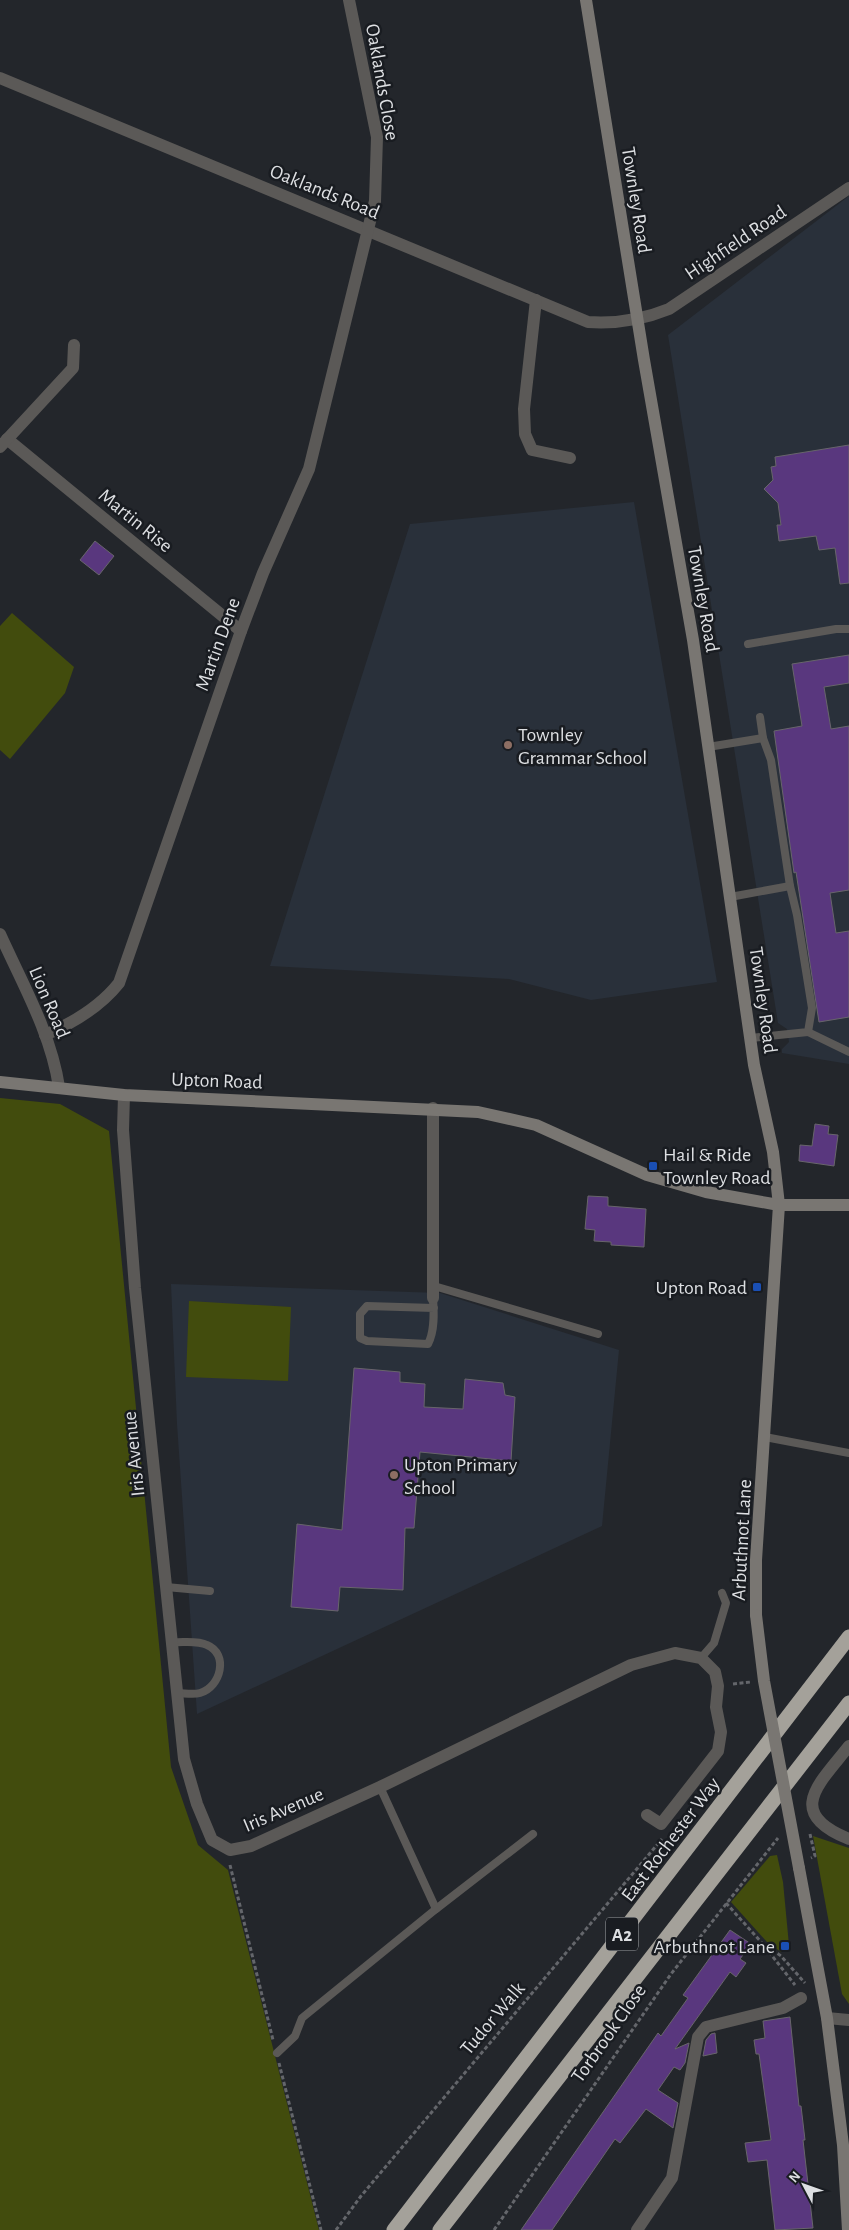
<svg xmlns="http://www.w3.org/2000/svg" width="849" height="2230" font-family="'Alegreya Sans',sans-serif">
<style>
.built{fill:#29303a}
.green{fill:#424c0d}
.building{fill:#59377e;stroke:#68656b}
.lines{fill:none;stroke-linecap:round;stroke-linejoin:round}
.path{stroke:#64666b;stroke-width:3;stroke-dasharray:4 2.5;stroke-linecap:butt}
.lane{stroke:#5b5957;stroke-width:8}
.street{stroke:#5b5957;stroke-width:12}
.secondary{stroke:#797672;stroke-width:12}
.highway{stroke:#a4a19a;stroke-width:15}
.secondary-bridge{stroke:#797672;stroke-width:12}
.education-dot{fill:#8d6e63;stroke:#191c21;stroke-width:2}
.transit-dot{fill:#1a4fb4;stroke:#191c21;stroke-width:2}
.labels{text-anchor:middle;stroke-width:5;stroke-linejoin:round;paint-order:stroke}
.shield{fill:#191c21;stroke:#a2a4a8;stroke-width:1}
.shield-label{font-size:19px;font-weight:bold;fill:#dddfe2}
.street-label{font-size:20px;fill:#dddfe2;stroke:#191c21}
.poi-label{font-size:20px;fill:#dddfe2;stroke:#191c21;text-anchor:start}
</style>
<rect width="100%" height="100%" fill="#23262b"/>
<g class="built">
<polygon points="849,196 849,1064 782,1053 782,1049 789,1042 787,1029 778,1023 668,335"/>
<polygon points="634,502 717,982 591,1000 509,979 270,966 410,524"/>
<polygon points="171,1284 440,1293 619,1350 602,1526 197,1714 177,1424"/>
</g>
<g class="green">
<polygon points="12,613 74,667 65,693 10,759 0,750 0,626"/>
<polygon points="0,1098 60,1104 109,1131 171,1767 198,1845 228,1870 319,2230 0,2230"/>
<polygon points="189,1301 291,1307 288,1381 186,1377"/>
<polygon points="813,1836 849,1848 849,2004 842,1994"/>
<polygon points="777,1855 783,1882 789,1945 781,1952 767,1942 731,1902 770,1856"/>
</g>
<g class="building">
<polygon points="849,445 849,583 840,584 835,548 819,550 816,536 779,541 777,525 781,525 778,503 764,489 773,480 771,467 776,466 775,457"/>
<polygon points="95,541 114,556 99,575 80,560"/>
<polygon points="849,655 849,683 824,687 831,729 849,726 849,890 830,893 836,933 849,931 849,1017 819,1022 796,872 794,873 774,731 802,726 792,664"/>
<polygon points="815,1124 829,1126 828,1134 838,1135 834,1166 799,1161 800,1145 812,1146"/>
<polygon points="588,1196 608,1197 608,1206 646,1209 644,1247 611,1245 611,1242 594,1241 595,1230 585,1229"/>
<polygon points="354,1368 400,1372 400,1382 425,1384 424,1407 463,1409 465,1379 503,1383 505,1395 515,1397 511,1461 420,1452 414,1528 405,1528 403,1590 340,1587 338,1611 291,1607 297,1524 342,1530"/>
<polygon points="730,1930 751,1944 740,1959 746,1963 736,1977 730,1972 675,2049 689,2043 685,2063 680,2070 674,2067 658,2090 678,2103 673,2128 646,2109 620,2143 615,2139 552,2230 521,2230 658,2033 661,2036 688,1998 683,1995"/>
<polygon points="790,2017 799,2106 801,2106 805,2140 803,2140 813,2228 775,2230 767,2160 748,2162 745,2143 771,2140 759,2054 756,2054 754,2040 765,2038 763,2021"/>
<polygon points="715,2033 717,2053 703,2056 706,2040 711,2034"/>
</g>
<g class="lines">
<g class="path">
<polyline points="733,1684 751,1682"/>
<polyline points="810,1834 815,1856 811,1858"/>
<polyline points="230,1865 273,2040"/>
<polyline points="726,1903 762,1943 795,1985"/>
<polyline points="767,1946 781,1956 805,1983"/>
<polyline points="279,2063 321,2230"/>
<polyline points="336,2230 361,2196 662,1839"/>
<polyline points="494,2230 671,1974 778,1838"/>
</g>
<g class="lane">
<polyline points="748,644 836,629 849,629"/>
<polyline points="708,747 763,738"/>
<polyline points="730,897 790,886 771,760 763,738 760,717"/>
<polyline points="808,1032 849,1052"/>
<polyline points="751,1038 808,1032 812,1008 797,915 790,886"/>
<polyline points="434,1286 598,1334"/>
<path d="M433,1298C434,1312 435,1331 428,1344L367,1341L360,1338V1314L367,1306L434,1308"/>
<polyline points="765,1437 849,1453"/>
<polyline points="166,1587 210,1591"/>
<path d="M172,1642C182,1643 197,1640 207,1645C229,1654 221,1687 200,1693C193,1695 184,1693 177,1693"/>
<polyline points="701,1658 714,1643 726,1603 722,1593"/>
<polyline points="380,1787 436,1909"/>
<polyline points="277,2053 295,2036 302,2018 436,1909 533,1834"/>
</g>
<g class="street">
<path d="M0,78L588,322C617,324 642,320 669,309L849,188"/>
<polyline points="536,300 524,409 525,434 532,450 570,458"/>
<polyline points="7,439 241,631"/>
<polyline points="0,447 73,368 74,345"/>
<path d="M0,934C22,983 51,1033 59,1087"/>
<path d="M45,1035C73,1023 100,1007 119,983L241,631L263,573L309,469L375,201L377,137L349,0"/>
<polyline points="124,1095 123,1130 135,1288 184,1759 197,1804 212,1840 230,1850 251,1846 380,1787 631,1665 675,1653 701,1658 715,1672 718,1686 716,1707 721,1732 718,1751 661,1824 647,1815"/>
<polyline points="433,1298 433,1108"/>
<path d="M849,1746C819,1784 784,1813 849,1839"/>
<polyline points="827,2018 849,2020"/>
<polyline points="637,2230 672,2178 698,2037 706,2027 783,2008 801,1998"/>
</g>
<g class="secondary">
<polyline points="586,0 644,360 693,640 754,1065 773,1152 779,1205 756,1560 756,1615"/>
<polyline points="0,1082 124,1095 478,1112 536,1125 647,1175 706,1192 779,1205 849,1205"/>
<polyline points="799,1868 827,2018 843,2145 848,2230"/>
</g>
<g class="highway">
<polyline points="394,2230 849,1637"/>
<polyline points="440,2230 849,1703"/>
</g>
<polyline class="secondary-bridge" points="756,1615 764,1681 799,1868"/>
</g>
<g class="education-dot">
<circle cx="508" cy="745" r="5"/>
<circle cx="394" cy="1475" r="5"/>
</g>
<g class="transit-dot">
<rect x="648" y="1161" width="10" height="10" rx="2.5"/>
<rect x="752" y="1282" width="10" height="10" rx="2.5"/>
<rect x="780" y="1941" width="10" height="10" rx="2.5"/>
</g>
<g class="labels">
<rect class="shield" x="606" y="1917.5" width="32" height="33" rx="4"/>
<g class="shield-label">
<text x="622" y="1941">A2</text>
</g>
<g class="street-label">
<text transform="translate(383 82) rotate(80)" y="7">Oaklands Close</text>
<text transform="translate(325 191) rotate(22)" y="7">Oaklands Road</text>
<text transform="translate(637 200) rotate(81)" y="7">Townley Road</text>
<text transform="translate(735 242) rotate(-34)" y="7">Highfield Road</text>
<text transform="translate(136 520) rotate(39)" y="7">Martin Rise</text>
<text transform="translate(704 599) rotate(80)" y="7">Townley Road</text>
<text transform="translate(217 644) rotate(-70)" y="7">Martin Dene</text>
<text transform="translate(764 1000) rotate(82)" y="7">Townley Road</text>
<text transform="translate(50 1002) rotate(67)" y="7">Lion Road</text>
<text transform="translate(217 1080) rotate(2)" y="7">Upton Road</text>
<text transform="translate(133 1454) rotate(-96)" y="7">Iris Avenue</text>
<text transform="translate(741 1540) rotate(-87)" y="7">Arbuthnot Lane</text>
<text transform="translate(283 1809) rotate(-23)" y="7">Iris Avenue</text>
<text transform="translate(670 1839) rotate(-53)" y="7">East Rochester Way</text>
<text transform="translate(492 2018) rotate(-50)" y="7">Tudor Walk</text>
<text transform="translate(608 2033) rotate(-55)" y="7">Torbrook Close</text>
</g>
<g class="poi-label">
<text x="518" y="741">Townley<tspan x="518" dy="23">Grammar School</tspan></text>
<text x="663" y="1161">Hail &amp; Ride<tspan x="663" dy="23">Townley Road</tspan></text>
<text x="747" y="1294" text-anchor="end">Upton Road</text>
<text x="404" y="1471">Upton Primary<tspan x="404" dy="23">School</tspan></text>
<text x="775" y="1953" text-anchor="end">Arbuthnot Lane</text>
</g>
</g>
<g transform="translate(804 2185) rotate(311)" stroke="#191c21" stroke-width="4" paint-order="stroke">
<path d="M0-4L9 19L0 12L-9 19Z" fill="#dddfe2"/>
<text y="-8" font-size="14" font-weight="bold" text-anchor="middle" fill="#dddfe2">N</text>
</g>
</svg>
